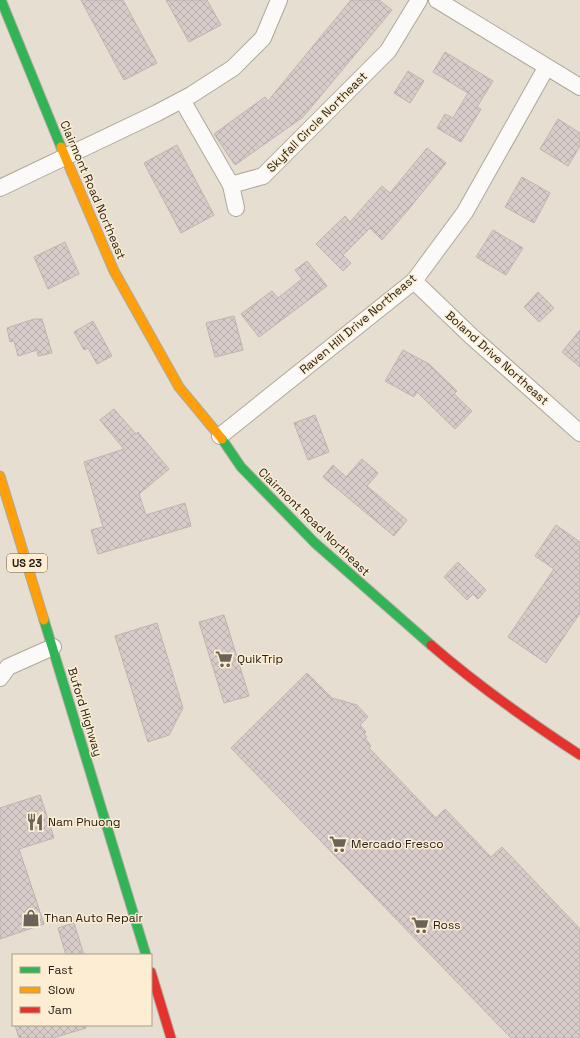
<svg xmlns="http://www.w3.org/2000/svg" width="580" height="1038" font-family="'Space Grotesk',sans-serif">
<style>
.building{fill:url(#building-cross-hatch);stroke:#bdb4b0}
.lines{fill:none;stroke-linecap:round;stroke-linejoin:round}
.street-casing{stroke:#aea89c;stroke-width:18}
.fast-casing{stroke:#aea89c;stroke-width:11}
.slow-casing{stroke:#aea89c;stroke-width:11}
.jam-casing{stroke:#aea89c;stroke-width:11}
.street{stroke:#fbfaf8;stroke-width:16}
.fast{stroke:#30b455;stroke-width:9}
.slow{stroke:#ff9f0a;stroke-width:9}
.jam{stroke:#e5322d;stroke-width:9}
.labels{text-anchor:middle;stroke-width:3;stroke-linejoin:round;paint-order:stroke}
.shield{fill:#fdeed3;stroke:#665e4f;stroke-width:1}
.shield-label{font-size:11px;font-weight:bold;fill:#262117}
.street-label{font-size:12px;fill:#262117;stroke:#fdeed3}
.poi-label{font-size:12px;fill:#262117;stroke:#fdeed3;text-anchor:start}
</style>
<defs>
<pattern id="building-cross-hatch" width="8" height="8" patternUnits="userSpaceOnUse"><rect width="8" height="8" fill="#d7ccc9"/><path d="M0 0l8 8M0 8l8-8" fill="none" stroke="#b8afac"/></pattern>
</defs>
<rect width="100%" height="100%" fill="#e6ded0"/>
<g class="building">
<polygon points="81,0 123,0 157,63 124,80"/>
<polygon points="166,0 207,0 221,25 189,42"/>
<polygon points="351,0 379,0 392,10 303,117 235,165 214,134 265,97 268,101"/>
<polygon points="445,52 493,81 477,107 481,109 461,142 437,128 445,114 453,118 468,93 433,72"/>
<polygon points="408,71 424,81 410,103 394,93"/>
<polygon points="558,119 580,133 580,146 568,166 540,149"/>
<polygon points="177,145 214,215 181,233 144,163"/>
<polygon points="427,148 446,163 408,210 382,240 370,228 343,255 351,263 343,271 316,244 345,216 350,222 382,186 390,193"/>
<polygon points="522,177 550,193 534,223 505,207"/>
<polygon points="493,230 523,248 506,275 476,257"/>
<polygon points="65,242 79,274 48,289 34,257"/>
<polygon points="307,261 327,286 259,337 241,314 272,291 278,298 302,279 295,270"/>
<polygon points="538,292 554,308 539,322 524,307"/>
<polygon points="234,316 243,350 215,357 206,323"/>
<polygon points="34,319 42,319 52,353 38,356 37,350 18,356 14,341 10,342 7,328"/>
<polygon points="93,321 112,356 97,364 88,348 84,350 74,332"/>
<polygon points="580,330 580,367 562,352"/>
<polygon points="403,350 429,364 457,391 454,394 472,411 455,429 417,392 414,397 385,381"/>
<polygon points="114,409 136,434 138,432 169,469 139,494 146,515 185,503 191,526 98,554 91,530 103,527 84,462 124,449 100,420"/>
<polygon points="315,415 329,452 308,460 294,423"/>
<polygon points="362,459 378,473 367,486 407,520 394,536 323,477 333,465 346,477"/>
<polygon points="556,525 580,542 580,613 546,663 508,637 554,569 535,556"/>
<polygon points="458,562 486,590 478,599 473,594 467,600 444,577"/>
<polygon points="224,615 249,696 224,703 199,622"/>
<polygon points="157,623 183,708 169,735 148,742 115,636"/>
<polygon points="307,673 332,698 357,705 368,717 360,725 366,732 364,734 367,737 365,738 371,746 369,748 436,818 445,809 491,857 502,847 580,929 580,1038 511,1038 231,748"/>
<polygon points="40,795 54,838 19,849 44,924 0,939 0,808"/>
<polygon points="74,923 84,955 66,955 58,928"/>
<polygon points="15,1025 85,1025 86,1028 53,1038 19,1038"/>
</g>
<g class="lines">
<g class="street-casing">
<g id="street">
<polyline points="437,0 580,87"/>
<polyline points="182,100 231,185 263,176 388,51 419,0"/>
<polyline points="231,185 236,208"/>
<polyline points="0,188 157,113 191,95 233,68 263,38 279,0"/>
<polyline points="414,281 470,335 580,433"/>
<polyline points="220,436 414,281 465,212 546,68"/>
<polyline points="0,678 8,667 53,647"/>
</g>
</g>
<g class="fast-casing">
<g id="fast">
<polyline points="1,0 61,147"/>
<polyline points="222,439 241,467 315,543 431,645"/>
<polyline points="44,620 146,955"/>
</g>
</g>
<g class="slow-casing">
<g id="slow">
<polyline points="61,147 114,271 179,387 222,439"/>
<polyline points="0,476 44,620"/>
</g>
</g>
<g class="jam-casing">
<g id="jam">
<path d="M431,645C478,686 528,721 580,755"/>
<polyline points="151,972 171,1038"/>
</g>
</g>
<use href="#street" class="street"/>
<use href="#fast" class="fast"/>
<use href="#slow" class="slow"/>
<use href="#jam" class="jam"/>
</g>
<defs>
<g id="supermarket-bare" transform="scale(1.38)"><path d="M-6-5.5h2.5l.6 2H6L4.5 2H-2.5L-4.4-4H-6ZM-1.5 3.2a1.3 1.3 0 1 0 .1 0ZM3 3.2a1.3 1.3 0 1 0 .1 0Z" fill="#696358" stroke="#fdeed3" stroke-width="2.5" paint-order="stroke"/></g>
<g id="restaurant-bare" transform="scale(1.38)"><path d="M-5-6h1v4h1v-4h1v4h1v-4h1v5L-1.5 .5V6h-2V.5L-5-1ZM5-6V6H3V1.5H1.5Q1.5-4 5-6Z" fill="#696358" stroke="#fdeed3" stroke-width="2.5" paint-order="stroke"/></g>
<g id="shop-bare" transform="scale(1.38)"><path d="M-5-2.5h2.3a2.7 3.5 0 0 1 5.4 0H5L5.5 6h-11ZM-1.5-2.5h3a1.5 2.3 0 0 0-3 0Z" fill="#696358" stroke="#fdeed3" stroke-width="2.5" paint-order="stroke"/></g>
</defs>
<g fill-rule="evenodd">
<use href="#supermarket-bare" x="224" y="659"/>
<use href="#restaurant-bare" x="35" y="822"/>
<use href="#supermarket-bare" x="338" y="844"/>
<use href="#shop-bare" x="31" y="918"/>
<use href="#supermarket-bare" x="420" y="925"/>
</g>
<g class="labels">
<rect class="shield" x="7" y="554" width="40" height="18" rx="3"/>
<g class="shield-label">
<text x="27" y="567">US 23</text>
</g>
<g class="street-label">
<text transform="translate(317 122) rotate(-45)" y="4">Skyfall Circle Northeast</text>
<text transform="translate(93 190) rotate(67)" y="4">Clairmont Road Northeast</text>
<text transform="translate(358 324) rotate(-40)" y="4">Raven Hill Drive Northeast</text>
<text transform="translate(497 358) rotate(42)" y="4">Boland Drive Northeast</text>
<text transform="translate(314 522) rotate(44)" y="4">Clairmont Road Northeast</text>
<text transform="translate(85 712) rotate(73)" y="4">Buford Highway</text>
</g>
<g class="poi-label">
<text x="237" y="663">QuikTrip</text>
<text x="48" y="826">Nam Phuong</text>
<text x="351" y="848">Mercado Fresco</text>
<text x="44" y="922">Than Auto Repair</text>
<text x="433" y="929">Ross</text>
</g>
</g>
<rect x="12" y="954" width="140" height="72" fill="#fdeed3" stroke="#a79c88"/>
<rect x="20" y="967" width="20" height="6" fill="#30b455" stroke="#a79c88"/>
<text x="48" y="974" font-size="12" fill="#262117">Fast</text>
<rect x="20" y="987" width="20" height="6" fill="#ff9f0a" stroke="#a79c88"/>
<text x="48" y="994" font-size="12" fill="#262117">Slow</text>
<rect x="20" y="1007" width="20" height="6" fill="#e5322d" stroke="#a79c88"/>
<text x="48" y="1014" font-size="12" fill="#262117">Jam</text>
</svg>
